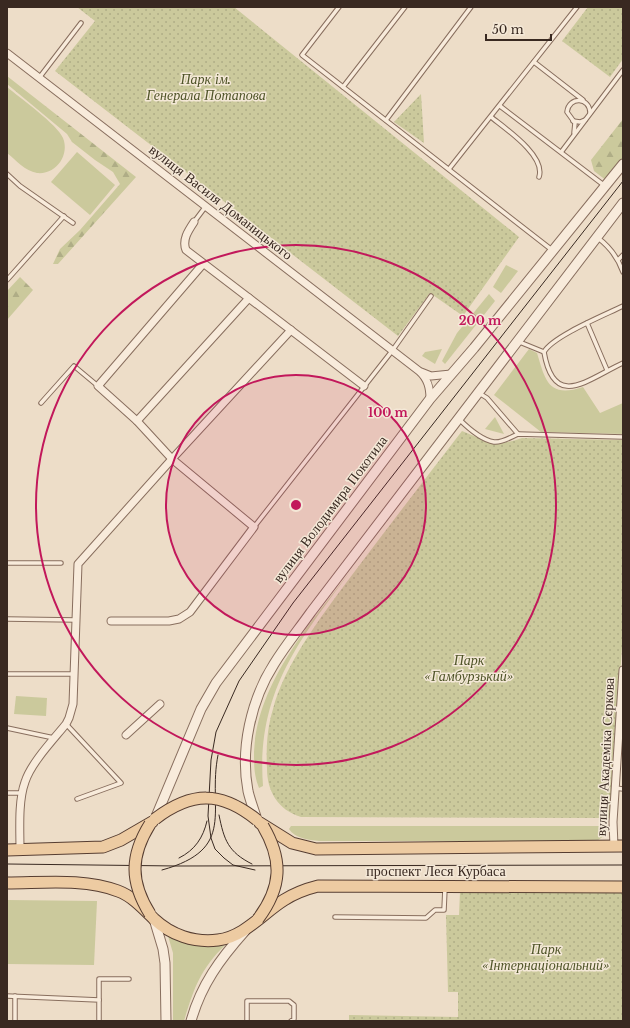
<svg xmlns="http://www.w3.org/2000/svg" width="630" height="1028" font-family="'Libre Baskerville',serif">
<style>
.grass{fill:#cbc99c}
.forest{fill:url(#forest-firs)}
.park{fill:url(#park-dots)}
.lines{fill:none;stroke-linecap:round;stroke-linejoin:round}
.service-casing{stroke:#886e5e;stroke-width:5.5}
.minor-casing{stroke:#886e5e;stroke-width:9}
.tertiary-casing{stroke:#886e5e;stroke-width:11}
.primary-casing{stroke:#563d31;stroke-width:13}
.service{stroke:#f8ebdb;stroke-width:3.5}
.minor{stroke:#f8ebdb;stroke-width:7}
.tertiary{stroke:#f8ebdb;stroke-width:9}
.primary{stroke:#edcba2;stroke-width:11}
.tram{stroke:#392921;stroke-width:1}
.primary-bridge-casing{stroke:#563d31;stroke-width:13;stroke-linecap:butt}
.primary-bridge{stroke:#edcba2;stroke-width:11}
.ring{fill:none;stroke:#c2185b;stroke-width:2}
.labels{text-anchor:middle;stroke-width:3;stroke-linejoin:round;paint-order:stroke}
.park-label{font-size:14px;font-style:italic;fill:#4f5428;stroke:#f4e8d7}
.street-label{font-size:14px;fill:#392921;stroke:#f4e8d7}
.centre{fill:#c2185b;stroke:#f4e8d7;stroke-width:2}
.ring-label{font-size:12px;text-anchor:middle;font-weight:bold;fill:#c2185b;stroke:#f4e8d7;stroke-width:3;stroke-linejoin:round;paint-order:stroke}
</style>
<defs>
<pattern id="forest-firs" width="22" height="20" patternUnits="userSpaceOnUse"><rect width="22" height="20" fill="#cbc99c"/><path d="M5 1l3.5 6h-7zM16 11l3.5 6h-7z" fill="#afad86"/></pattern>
<pattern id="park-dots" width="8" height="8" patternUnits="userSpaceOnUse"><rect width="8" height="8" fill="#cbc99c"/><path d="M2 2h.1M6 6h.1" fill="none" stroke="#afad86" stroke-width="1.8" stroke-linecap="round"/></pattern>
</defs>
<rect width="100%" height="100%" fill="#edddc8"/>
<g class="grass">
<path d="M7,87C20,98 58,125 63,138C70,155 56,175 37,173C25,171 16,160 7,153Z"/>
<polygon points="77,152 115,185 90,215 51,182"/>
<polygon points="506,265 518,271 501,293 493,287"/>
<polygon points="489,294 495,301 445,364 442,361 457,333"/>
<polygon points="442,349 435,364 422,356 425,352"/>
<path d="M529,349L537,353C545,379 548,399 583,387L600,413L623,403V434L541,432L494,395Z"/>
<polygon points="495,417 504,434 485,429"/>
<path d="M353,568C300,639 256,692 263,786L259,788C254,776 254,765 254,752C257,682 312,621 353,568Z"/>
<polygon points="16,696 47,698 46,716 14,714"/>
<path d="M291,826H608L605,835L597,841H319C309,840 294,838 289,829Z"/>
<polygon points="7,900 97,901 94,965 7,964"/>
<path d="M168,936C188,945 204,947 225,945C200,970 194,988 184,1021H173V953Z"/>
</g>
<g class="forest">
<polygon points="7,76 136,177 58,264 53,264 60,249 80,230 120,184 113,172 95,160 72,142 67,134 7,84"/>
<polygon points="623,119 623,162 607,181 594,171 591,160"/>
<polygon points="20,277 33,290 7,320 7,291"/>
</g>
<g class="park">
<polygon points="77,7 234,7 519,237 463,316 430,293 398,336 55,71 95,21"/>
<polygon points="588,7 623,7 623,59 610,77 562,41"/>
<polygon points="421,94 424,143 394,122"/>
<path d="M462,431C488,441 494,448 522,438L623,440V633L610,818L301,817C278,810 267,791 267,769C266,749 267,728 273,709C284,666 320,618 346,583C384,532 423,482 462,431Z"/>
<polygon points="460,892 623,892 623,1021 349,1021 349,1015 458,1017 458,992 448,992 446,915 459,915"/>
</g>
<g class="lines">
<g class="service-casing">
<g id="service">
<polyline points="339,7 302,55 552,250"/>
<polyline points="534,62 583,100"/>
<polyline points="39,78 81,23"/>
<polyline points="343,87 405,7"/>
<polyline points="500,106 605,186"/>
<path d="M491,117C506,129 546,156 539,177"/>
<polyline points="386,120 471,7"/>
<polyline points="573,121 580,122 585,120"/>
<path d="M574,133L575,123L567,112C569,96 590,97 590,113"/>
<polyline points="562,151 623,70"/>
<polyline points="449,169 577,7"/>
<polyline points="7,174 20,186 73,223"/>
<polyline points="194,222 206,206"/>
<path d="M598,238C610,247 618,258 623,272"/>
<polyline points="618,260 623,255"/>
<polyline points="7,280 64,216"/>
<polyline points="587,323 607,370"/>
<path d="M517,341L544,352C553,336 605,315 623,306"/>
<path d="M544,352C554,411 588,379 623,363"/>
<polyline points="479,393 487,398 518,434"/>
<polyline points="41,403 74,366 98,386"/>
<path d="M459,419C467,427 482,440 494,442C502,443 511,437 518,434L623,437"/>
<polyline points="254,527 392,351 431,296"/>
<polyline points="7,563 61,563"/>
<polyline points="7,619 76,620"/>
<polyline points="7,674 74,674"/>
<polyline points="66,724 121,783 77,799"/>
<polyline points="7,728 54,738"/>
<polyline points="615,788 623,789"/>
<polyline points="7,793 22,793"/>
<polyline points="335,917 426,918 435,910 444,910 445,888"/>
<polyline points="7,996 99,1000 99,1021"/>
<polyline points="99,1000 99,979 129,979"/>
<polyline points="15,1021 15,996"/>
<polyline points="247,1021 247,1001 289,1001 294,1005 294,1019 291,1021"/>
</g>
</g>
<g class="minor-casing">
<g id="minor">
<path d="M7,53L419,371C428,379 430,388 430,399"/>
<path d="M194,222C188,231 182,240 186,250L364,386"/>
<polyline points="203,264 98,386 137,421 172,459 291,330"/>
<polyline points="421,372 431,376 451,374"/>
<polyline points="137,421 249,298"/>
<polyline points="126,735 160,704"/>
<polyline points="614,846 613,822 623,670"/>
<path d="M20,850C20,830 18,801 25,782C31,763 53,740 66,724L69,718L73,704L78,564L172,459L254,527L190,612L179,619L169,621H111"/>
</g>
</g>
<g class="tertiary-casing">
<g id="tertiary">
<polyline points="155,819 201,709 216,683 430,399 474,348 623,164"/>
<path d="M257,820C254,810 250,800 248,791C240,749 251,700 274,664C285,646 299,629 311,612L623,203"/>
<polyline points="154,919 163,949 165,963 166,1021"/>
<path d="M191,1021C201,985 220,959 245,931"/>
</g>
</g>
<g class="primary-casing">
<g id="primary">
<polyline points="260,823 292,843 316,849 623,846"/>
<polyline points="7,850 103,847 121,840 152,822"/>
<path d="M7,883C43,883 84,878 118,891C132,896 143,908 154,919C171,935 194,943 218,940C244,937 263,913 284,900C295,893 306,889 318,886L623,887"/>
</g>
</g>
<use href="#service" class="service"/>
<use href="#minor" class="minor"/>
<use href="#tertiary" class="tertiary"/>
<use href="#primary" class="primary"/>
<g class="tram">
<path d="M219,815C224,840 228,852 252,864"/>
<path d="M179,858C195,850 203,838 207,821"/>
<polyline points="7,864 177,866 623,865"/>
<path d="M162,870C238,849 207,810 218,755"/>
<polyline points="255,870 233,865 224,858 215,849 211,838 208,816 211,760 216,732 239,681 293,603 623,181"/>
</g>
<g class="primary-bridge-casing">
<g id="primary-bridge">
<path d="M155,819C192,791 221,791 257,820"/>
<path d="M150,914C130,882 130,856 150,824"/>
<path d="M258,919C282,887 283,860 263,826"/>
</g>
</g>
<use href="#primary-bridge" class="primary-bridge"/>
</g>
<circle cx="296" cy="505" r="130" fill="#c2185b" fill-opacity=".12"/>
<g class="ring">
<circle cx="296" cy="505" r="130"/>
<circle cx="296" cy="505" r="260"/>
</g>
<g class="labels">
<g class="park-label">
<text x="206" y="84">Парк ім.<tspan x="206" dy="16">Генерала Потапова</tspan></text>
<text x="469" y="665">Парк<tspan x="469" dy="16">«Гамбурзький»</tspan></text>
<text x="546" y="954">Парк<tspan x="546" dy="16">«Інтернаціональний»</tspan></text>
</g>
<g class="street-label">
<text transform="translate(221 202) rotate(38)" y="5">вулиця Василя Доманицького</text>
<text transform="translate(330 509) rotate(-53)" y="5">вулиця Володимира Покотила</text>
<text transform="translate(605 757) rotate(-87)" y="5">вулиця Академіка Сєркова</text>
<text x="436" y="876">проспект Леся Курбаса</text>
</g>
</g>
<circle cx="296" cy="505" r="6" class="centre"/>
<g class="ring-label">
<text x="480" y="325">200 m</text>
<text x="388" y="417">100 m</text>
</g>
<rect width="630" height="1028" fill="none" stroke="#392921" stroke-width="16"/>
<path d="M486 34v6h65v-6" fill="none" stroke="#392921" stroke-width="2"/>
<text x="492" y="34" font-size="12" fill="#392921" stroke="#f4e8d7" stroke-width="3" paint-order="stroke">50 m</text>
</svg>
